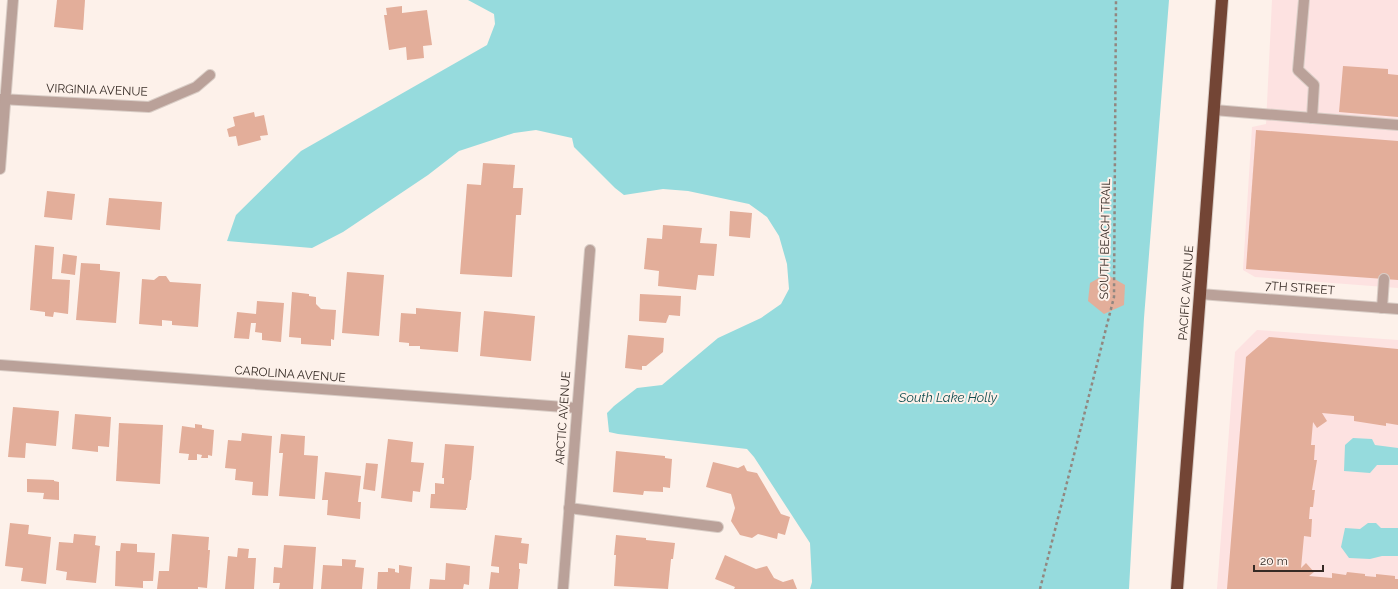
<svg xmlns="http://www.w3.org/2000/svg" width="1398" height="589" font-family="Raleway,sans-serif">
<style>
.commercial{fill:#fde2e1}
.water{fill:#96dbdd}
.building{fill:#e3ae9a}
.lines{fill:none;stroke-linecap:round;stroke-linejoin:round}
.lane-casing{stroke:#d9cdc6;stroke-width:12}
.street-casing{stroke:#d9cdc6;stroke-width:12}
.highway-casing{stroke:#d9cdc6;stroke-width:14}
.path{stroke:#928780;stroke-width:2.5;stroke-dasharray:3 3;stroke-linecap:butt}
.lane{stroke:#baa199;stroke-width:10}
.street{stroke:#baa199;stroke-width:10}
.highway{stroke:#734535;stroke-width:12}
.labels{text-anchor:middle;stroke-width:4;stroke-linejoin:round;paint-order:stroke}
.street-label{font-size:12px;fill:#352a24;stroke:#fdf1ea}
.water-label{font-size:13px;font-style:italic;fill:#104e50;stroke:#fdf1ea}
</style>
<rect width="100%" height="100%" fill="#fdf1ea"/>
<g class="commercial">
<polygon points="1272,0 1398,0 1398,288 1255,277 1243,270 1252,127 1266,124"/>
<polygon points="1257,330 1398,340 1398,589 1217,589 1235,352"/>
</g>
<g class="water">
<polygon points="468,0 1169,0 1144,318 1129,589 810,589 812,582 810,543 754,457 747,449 618,434 609,432 607,413 614,406 637,388 662,385 718,338 761,318 781,304 789,289 787,264 779,236 767,217 749,204 688,191 663,189 624,195 615,188 574,147 572,138 536,130 514,133 459,151 428,175 343,232 312,248 227,241 236,215 301,151 487,45 495,24 494,14"/>
<polygon points="1353,438 1372,439 1375,445 1398,448 1398,465 1377,465 1370,473 1344,471 1345,445"/>
<polygon points="1368,523 1376,523 1381,528 1398,528 1398,556 1382,556 1370,559 1349,558 1341,547 1345,528 1360,529"/>
</g>
<g class="building">
<polygon points="57,0 85,0 83,30 54,27"/>
<polygon points="402,6 402,13 427,10 432,45 423,46 424,58 407,60 406,47 389,50 384,15 387,15 386,8"/>
<polygon points="1343,66 1388,69 1388,74 1398,75 1398,117 1339,112"/>
<polygon points="254,112 255,117 264,115 268,135 260,136 261,140 238,146 236,136 229,137 227,129 235,126 233,117"/>
<polygon points="1256,130 1398,141 1398,280 1246,269"/>
<polygon points="483,163 515,165 513,188 523,188 521,215 516,215 512,277 460,274 467,184 481,185"/>
<polygon points="47,191 75,194 72,220 44,217"/>
<polygon points="109,198 162,202 160,230 106,225"/>
<polygon points="730,211 752,213 750,238 729,236"/>
<polygon points="663,225 702,228 700,243 717,244 714,276 698,275 696,290 658,286 659,271 644,269 647,238 662,239"/>
<polygon points="35,245 54,247 52,279 70,280 68,314 54,312 53,317 45,316 45,312 30,310"/>
<polygon points="63,254 77,256 75,275 61,273"/>
<polygon points="81,263 100,264 100,270 120,272 116,323 76,320"/>
<polygon points="347,272 384,275 379,336 342,333"/>
<polygon points="1106,274 1125,285 1124,305 1104,314 1088,301 1090,283"/>
<polygon points="159,276 166,276 170,282 201,284 198,327 172,325 172,321 162,320 162,326 139,324 142,279 154,280"/>
<polygon points="292,292 309,294 309,296 316,297 316,304 321,309 336,310 334,340 331,339 331,346 301,344 301,338 289,337"/>
<polygon points="640,294 681,296 680,316 669,315 666,323 639,321"/>
<polygon points="257,301 284,303 281,342 262,340 262,333 255,332 256,323 251,323 249,339 234,338 237,312 256,314"/>
<polygon points="416,308 461,312 458,352 420,349 420,346 409,346 409,343 399,342 401,313 416,314"/>
<polygon points="484,311 535,316 531,361 480,356"/>
<polygon points="628,335 664,338 663,352 646,366 642,366 642,370 625,368"/>
<polygon points="1269,337 1398,349 1398,425 1386,423 1386,426 1354,421 1354,416 1322,413 1327,421 1317,428 1313,422 1311,445 1315,445 1314,460 1317,460 1312,490 1315,490 1313,507 1310,507 1309,519 1312,519 1311,537 1304,536 1301,568 1306,563 1314,572 1309,576 1332,578 1332,573 1346,575 1347,572 1365,574 1365,576 1376,577 1376,574 1395,576 1395,579 1398,579 1398,589 1227,589 1246,357"/>
<polygon points="13,407 59,411 56,446 26,443 25,458 8,457"/>
<polygon points="75,414 111,417 109,447 98,446 98,452 72,449"/>
<polygon points="119,423 163,425 160,484 116,481"/>
<polygon points="195,424 202,425 202,428 214,430 212,456 208,455 208,458 201,458 202,455 197,454 197,460 188,460 189,454 179,453 182,426 195,428"/>
<polygon points="242,433 272,436 268,496 252,495 253,482 235,480 236,469 225,468 228,440 241,441"/>
<polygon points="281,434 305,436 304,455 318,456 315,499 279,496 283,453 279,453"/>
<polygon points="388,439 413,442 411,462 424,463 420,492 413,491 412,502 381,498"/>
<polygon points="445,444 474,446 471,480 470,480 467,508 466,508 466,510 430,508 431,494 435,494 435,483 444,484 444,478 442,478"/>
<polygon points="616,451 665,456 665,458 672,459 670,488 663,487 663,492 644,491 643,495 613,492"/>
<polygon points="713,462 738,468 744,465 747,471 757,473 781,514 790,517 785,535 778,533 777,539 758,534 752,538 740,535 731,521 735,508 731,494 706,487"/>
<polygon points="366,463 378,464 375,491 363,489"/>
<polygon points="325,472 361,476 358,502 361,502 360,519 327,515 328,500 322,500"/>
<polygon points="27,479 54,480 54,481 59,482 59,500 43,499 44,493 27,492"/>
<polygon points="10,523 29,525 28,534 51,537 46,584 21,581 23,568 5,566"/>
<polygon points="74,534 96,536 95,545 100,546 96,583 66,580 67,572 56,570 59,542 73,543"/>
<polygon points="172,534 209,537 208,550 210,550 207,588 198,587 198,589 157,589 159,571 169,571"/>
<polygon points="495,535 522,538 521,543 529,544 527,564 519,563 519,569 520,569 518,589 489,589 491,572 499,573 499,567 491,566"/>
<polygon points="616,535 646,538 646,540 675,543 673,559 671,559 668,589 614,586 616,555 614,555"/>
<polygon points="121,543 137,544 137,552 155,553 153,581 143,581 143,588 115,586 116,551 120,551"/>
<polygon points="284,545 316,547 313,589 279,589 280,583 273,583 274,567 282,568"/>
<polygon points="238,548 249,549 248,558 256,558 254,589 225,589 228,556 237,557"/>
<polygon points="725,555 756,569 767,566 774,578 783,582 793,579 797,589 734,589 735,587 715,579"/>
<polygon points="342,559 356,560 355,567 364,568 362,589 321,589 323,565 342,566"/>
<polygon points="446,563 470,566 469,585 464,584 463,589 429,589 430,579 445,580"/>
<polygon points="399,565 412,567 410,589 377,589 378,572 388,572 388,568 395,569 395,572 399,573"/>
</g>
<g class="lines">
<g class="lane-casing">
<g id="lane">
<polyline points="1304,0 1298,70 1314,85 1312,118"/>
<polyline points="1214,110 1398,125"/>
<polyline points="1382,308 1384,279"/>
<polyline points="569,508 718,527"/>
</g>
</g>
<g class="street-casing">
<g id="street">
<polyline points="0,99 149,107 196,87 210,75"/>
<polyline points="0,169 13,0"/>
<polyline points="1200,294 1398,309"/>
<polyline points="0,365 577,408"/>
<polyline points="563,589 590,250"/>
</g>
</g>
<g class="highway-casing">
<polyline id="highway" points="1177,589 1200,294 1222,0"/>
</g>
<polyline class="path" points="1040,589 1114,297 1116,0"/>
<use href="#lane" class="lane"/>
<use href="#street" class="street"/>
<use href="#highway" class="highway"/>
</g>
<g class="labels">
<g class="street-label">
<text transform="translate(97 90) rotate(2)" y="4">VIRGINIA AVENUE</text>
<text transform="translate(1105 239) rotate(-89)" y="4">SOUTH BEACH TRAIL</text>
<text transform="translate(1300 288) rotate(4)" y="4">7TH STREET</text>
<text transform="translate(1186 293) rotate(-86)" y="4">PACIFIC AVENUE</text>
<text transform="translate(290 374) rotate(4)" y="4">CAROLINA AVENUE</text>
<text transform="translate(563 418) rotate(-86)" y="4">ARCTIC AVENUE</text>
</g>
<g class="water-label">
<text x="948" y="402">South Lake Holly</text>
</g>
</g>
<path d="M1254 565v6h69v-6" fill="none" stroke="#352a24" stroke-width="2"/>
<text x="1260" y="565" font-size="12" fill="#352a24" stroke="#fdf1ea" stroke-width="3" paint-order="stroke">20 m</text>
</svg>
